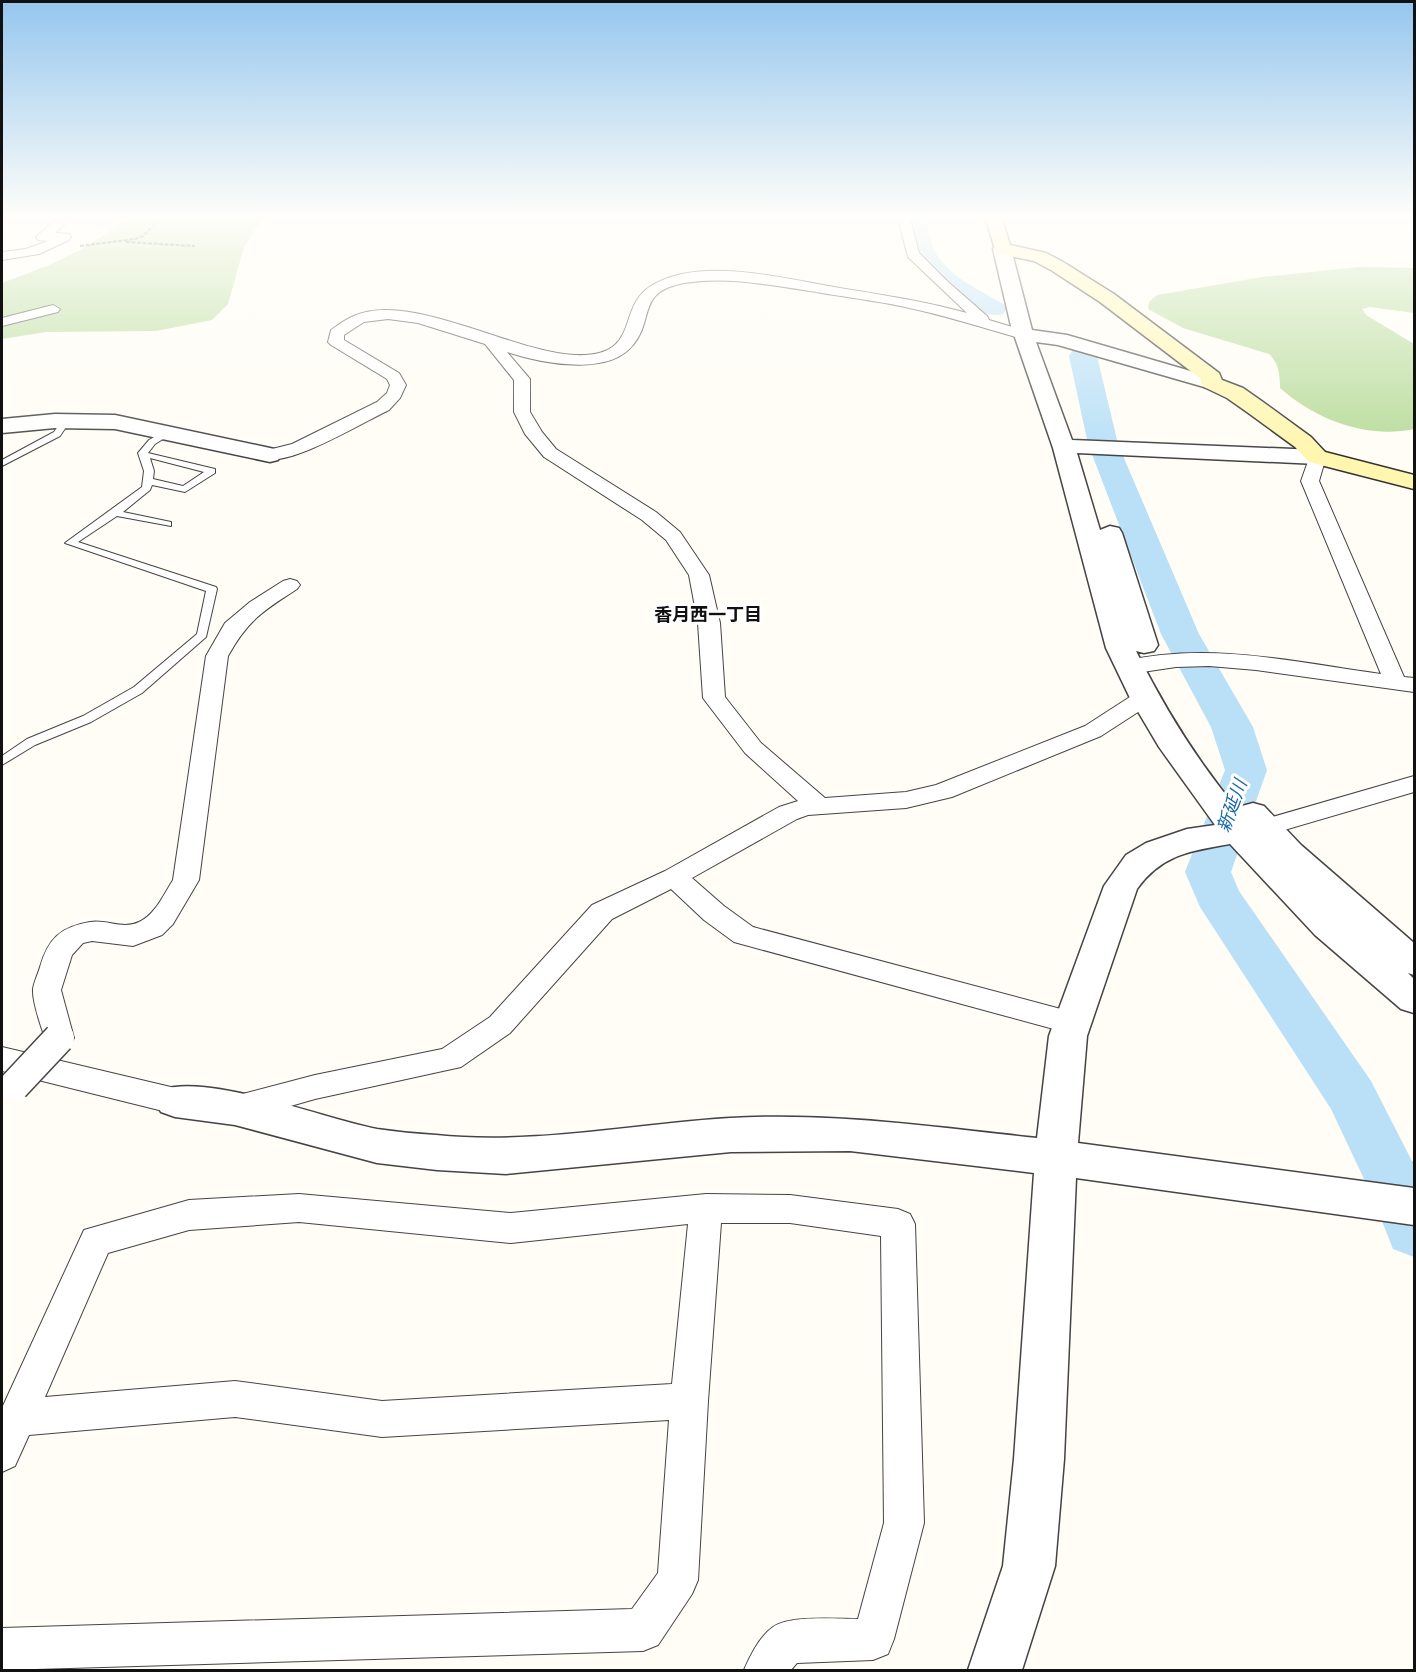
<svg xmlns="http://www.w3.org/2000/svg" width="1416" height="1672" font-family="Literata,'Noto Sans JP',serif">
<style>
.forest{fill:#b9dc9c}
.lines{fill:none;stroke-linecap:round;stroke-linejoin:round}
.stream{stroke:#3f96cf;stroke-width:9}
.river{fill:#b9e0f7;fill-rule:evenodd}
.service-casing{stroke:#444;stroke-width:2}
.minor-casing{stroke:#444;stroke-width:2}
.tertiary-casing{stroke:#444;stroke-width:3}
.secondary-casing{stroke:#333;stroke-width:3}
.path{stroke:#333;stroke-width:2;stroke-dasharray:4 1.5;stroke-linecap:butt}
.service{fill:#fff;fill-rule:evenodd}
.minor{fill:#fff;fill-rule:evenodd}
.tertiary{fill:#fff;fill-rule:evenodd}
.secondary{fill:#fff6b0;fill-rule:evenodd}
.minor-bridge-casing{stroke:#444;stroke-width:33;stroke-linecap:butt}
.minor-bridge{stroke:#fff;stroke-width:30}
.labels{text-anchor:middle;stroke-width:6;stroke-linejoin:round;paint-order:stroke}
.neighbourhood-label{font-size:18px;font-weight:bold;fill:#111;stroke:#fff}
.water-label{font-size:18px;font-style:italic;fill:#1768a6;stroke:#fff}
</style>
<rect width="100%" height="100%" fill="#fffdf5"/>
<g class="forest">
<polygon points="128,219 262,219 244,247 228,304 212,320 156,331 46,332 2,339 2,283 47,266 82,249"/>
<path d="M1360,267L1414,268V313L1370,307L1362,309L1366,315L1414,344V429C1367,439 1316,420 1280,388C1280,375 1279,363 1269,354L1183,328L1148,309L1149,302L1157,295L1262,277Z"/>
</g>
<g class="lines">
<polyline class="stream" points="1391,1175 1414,1166"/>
<g class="river">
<path d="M903,219H925C928,230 930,241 935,251C947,276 980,290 1003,304L1007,309L1003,314C975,322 927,279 913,255C907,244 905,231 903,219Z"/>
<polygon points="1083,348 1093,350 1097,356 1118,444 1199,634 1253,727 1267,770 1231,872 1239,891 1371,1081 1414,1165 1414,1257 1393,1249 1372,1196 1331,1109 1200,907 1185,872 1225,770 1211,727 1161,634 1088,444 1069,356 1073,350"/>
</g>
<g class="service-casing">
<g id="service">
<polygon points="63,419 70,421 60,436 2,466 2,460 54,432"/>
<path d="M168,429L173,432L171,434L155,444L148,453L215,469V473L185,492L152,485L150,490L123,512L171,522V526L117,516L78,542L216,587L217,589L206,637L142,693L91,722L35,745L2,765V756L27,739L83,716L134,687L197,634L206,591L65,543L142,487L144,471L138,453L149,440ZM150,458L204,472L183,486L153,479L154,471Z"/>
</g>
</g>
<g class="minor-casing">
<g id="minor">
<polygon points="56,219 70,219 55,233 69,234 71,237 69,240 39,254 2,260 2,252 26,249 48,241 38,240 36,237"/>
<path d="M898,219H910L919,253L947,281L987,316L989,320L1029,332L1032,335L1029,338H1019C981,327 943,315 905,307C874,300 842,297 810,291C768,285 727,276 684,283C636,292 655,319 633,345C608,377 540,363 507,352L530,379V412L542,432L556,449L656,512L680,532L709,575L720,623L725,697L761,743L825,798L906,792L936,785L1085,726L1136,693L1144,691L1152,693L1155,698L1152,703L1101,736L952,797L906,808L808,815L797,819L692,878L724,906L753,927L1072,1012L1082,1015L1087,1023L1082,1031L1072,1034L734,942L704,920L671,889L612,919L510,1033L461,1067L315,1099L235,1122L224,1118L219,1109L224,1100L235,1096L315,1075L442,1049L490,1017L592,905L665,871L779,807L798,801L745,753L703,698L698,623L689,575L666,540L642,520L544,457L525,434L514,412V380L485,344L418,323L388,319L364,322L344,335V340L399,373L406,385L400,398L389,410C362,423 291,466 264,459L261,455L264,451L292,444L377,402L387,393L390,385L387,379L331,345L328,342L331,330C338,325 346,319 354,316C409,291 512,352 574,355C643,358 615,308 651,286C699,256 781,278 834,287C878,294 923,301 967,313L908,257Z"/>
<polygon points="53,305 60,309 58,312 2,326 2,318"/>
<path d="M1317,452L1323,453L1326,457L1319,481L1404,677L1414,678V692L1256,670L1209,666L1176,667L1129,674L1121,672L1118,667L1121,662C1207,641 1295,662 1381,674L1301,481L1311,453Z"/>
<path d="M290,579L297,581L300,585L297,589C263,611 248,620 228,656L199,880L173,924L162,935L133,946L92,941L83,943L72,955L61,990L74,1038L69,1046L59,1050L49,1046C43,1035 32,1001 33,989C34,982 38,974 40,967C48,939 60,927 90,922C107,919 123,930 139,922C155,915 164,894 173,880L206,656L225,623L250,602L283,581Z"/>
<polygon points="1414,776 1414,792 1264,836 1255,834 1251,828 1255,822"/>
<polygon points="2,1047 175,1088 186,1092 190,1101 186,1110 175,1114 2,1071"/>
<path d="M299,1194L511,1213L706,1194L790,1195L898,1209L910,1214L915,1224L924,1523L894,1639L888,1654L873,1660L797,1663L791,1670H744C750,1656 760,1636 773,1627C790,1615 836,1619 858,1619L884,1523L881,1236L790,1223H721L708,1401L698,1580L692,1594L658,1645L643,1651L2,1670V1628L632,1609L658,1573L669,1420L382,1437L235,1417L29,1435L15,1466L2,1472V1408L84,1230L189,1200ZM299,1222L511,1243L688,1224L672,1384L382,1401L235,1381L45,1397L108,1253L189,1230Z"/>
</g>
</g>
<g class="tertiary-casing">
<g id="tertiary">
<path d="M1002,244L1008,245L1011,249L1032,330L1067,335L1218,379L1221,383L1218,387L1211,389L1058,345L1036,342L1072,440L1317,450L1325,452L1328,457L1325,462L1317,464L1077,453L1100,530L1110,526L1119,528L1122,533L1158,645L1154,651L1144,653L1136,651C1165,709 1197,761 1239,811L1242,806L1253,803L1264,806L1301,845L1414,943V975L1408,973L1414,979V1013L1401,1009L1315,935L1230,844C1191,851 1162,854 1137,889L1087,1036L1078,1143L1414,1188V1225L1076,1178L1064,1459L1055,1566L1022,1670H968L1003,1566L1014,1459L1034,1173L850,1151L731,1152L506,1174L437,1170L377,1163L235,1125L175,1117L161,1112L155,1101L161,1090C209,1073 324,1119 377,1129C397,1132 417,1134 436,1135C535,1145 631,1124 730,1118C833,1112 935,1127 1037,1138L1049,1036L1104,886L1126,855L1146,843L1187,829L1215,825L1159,747L1130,698L1106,648L1053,448L1011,326L993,249L996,245Z"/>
<polygon points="55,414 115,415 270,448 278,450 281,455 278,460 270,462 115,429 55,428 2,433 2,419"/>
</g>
</g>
<g class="secondary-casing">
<polygon id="secondary" points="986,219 1002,219 1010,245 1046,253 1063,262 1114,294 1219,373 1222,380 1243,388 1263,402 1311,437 1325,452 1414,475 1414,489 1309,462 1295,447 1247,412 1227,398 1204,387 1201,383 1201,379 1100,302 1051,270 1034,261 996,253"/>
</g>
<g class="path">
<polyline points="126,242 195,246"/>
<polyline points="80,246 135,239 143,236 160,219"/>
</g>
<use href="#service" class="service"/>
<use href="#minor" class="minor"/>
<use href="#tertiary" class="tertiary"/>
<use href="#secondary" class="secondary"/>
<g class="minor-bridge-casing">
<polyline id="minor-bridge" points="14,1086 59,1038"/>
</g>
<use href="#minor-bridge" class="minor-bridge"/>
</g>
<linearGradient id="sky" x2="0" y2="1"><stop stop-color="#95c6ee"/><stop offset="0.48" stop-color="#fffefa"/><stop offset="1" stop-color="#fffefa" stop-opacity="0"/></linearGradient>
<rect width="1416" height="453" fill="url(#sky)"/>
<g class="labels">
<g class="neighbourhood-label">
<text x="708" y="621">香月西一丁目</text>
</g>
<g class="water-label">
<text transform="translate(1232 806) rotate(-70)" y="6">新延川</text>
</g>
</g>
<rect width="1416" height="1672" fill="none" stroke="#111111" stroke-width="6"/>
</svg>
